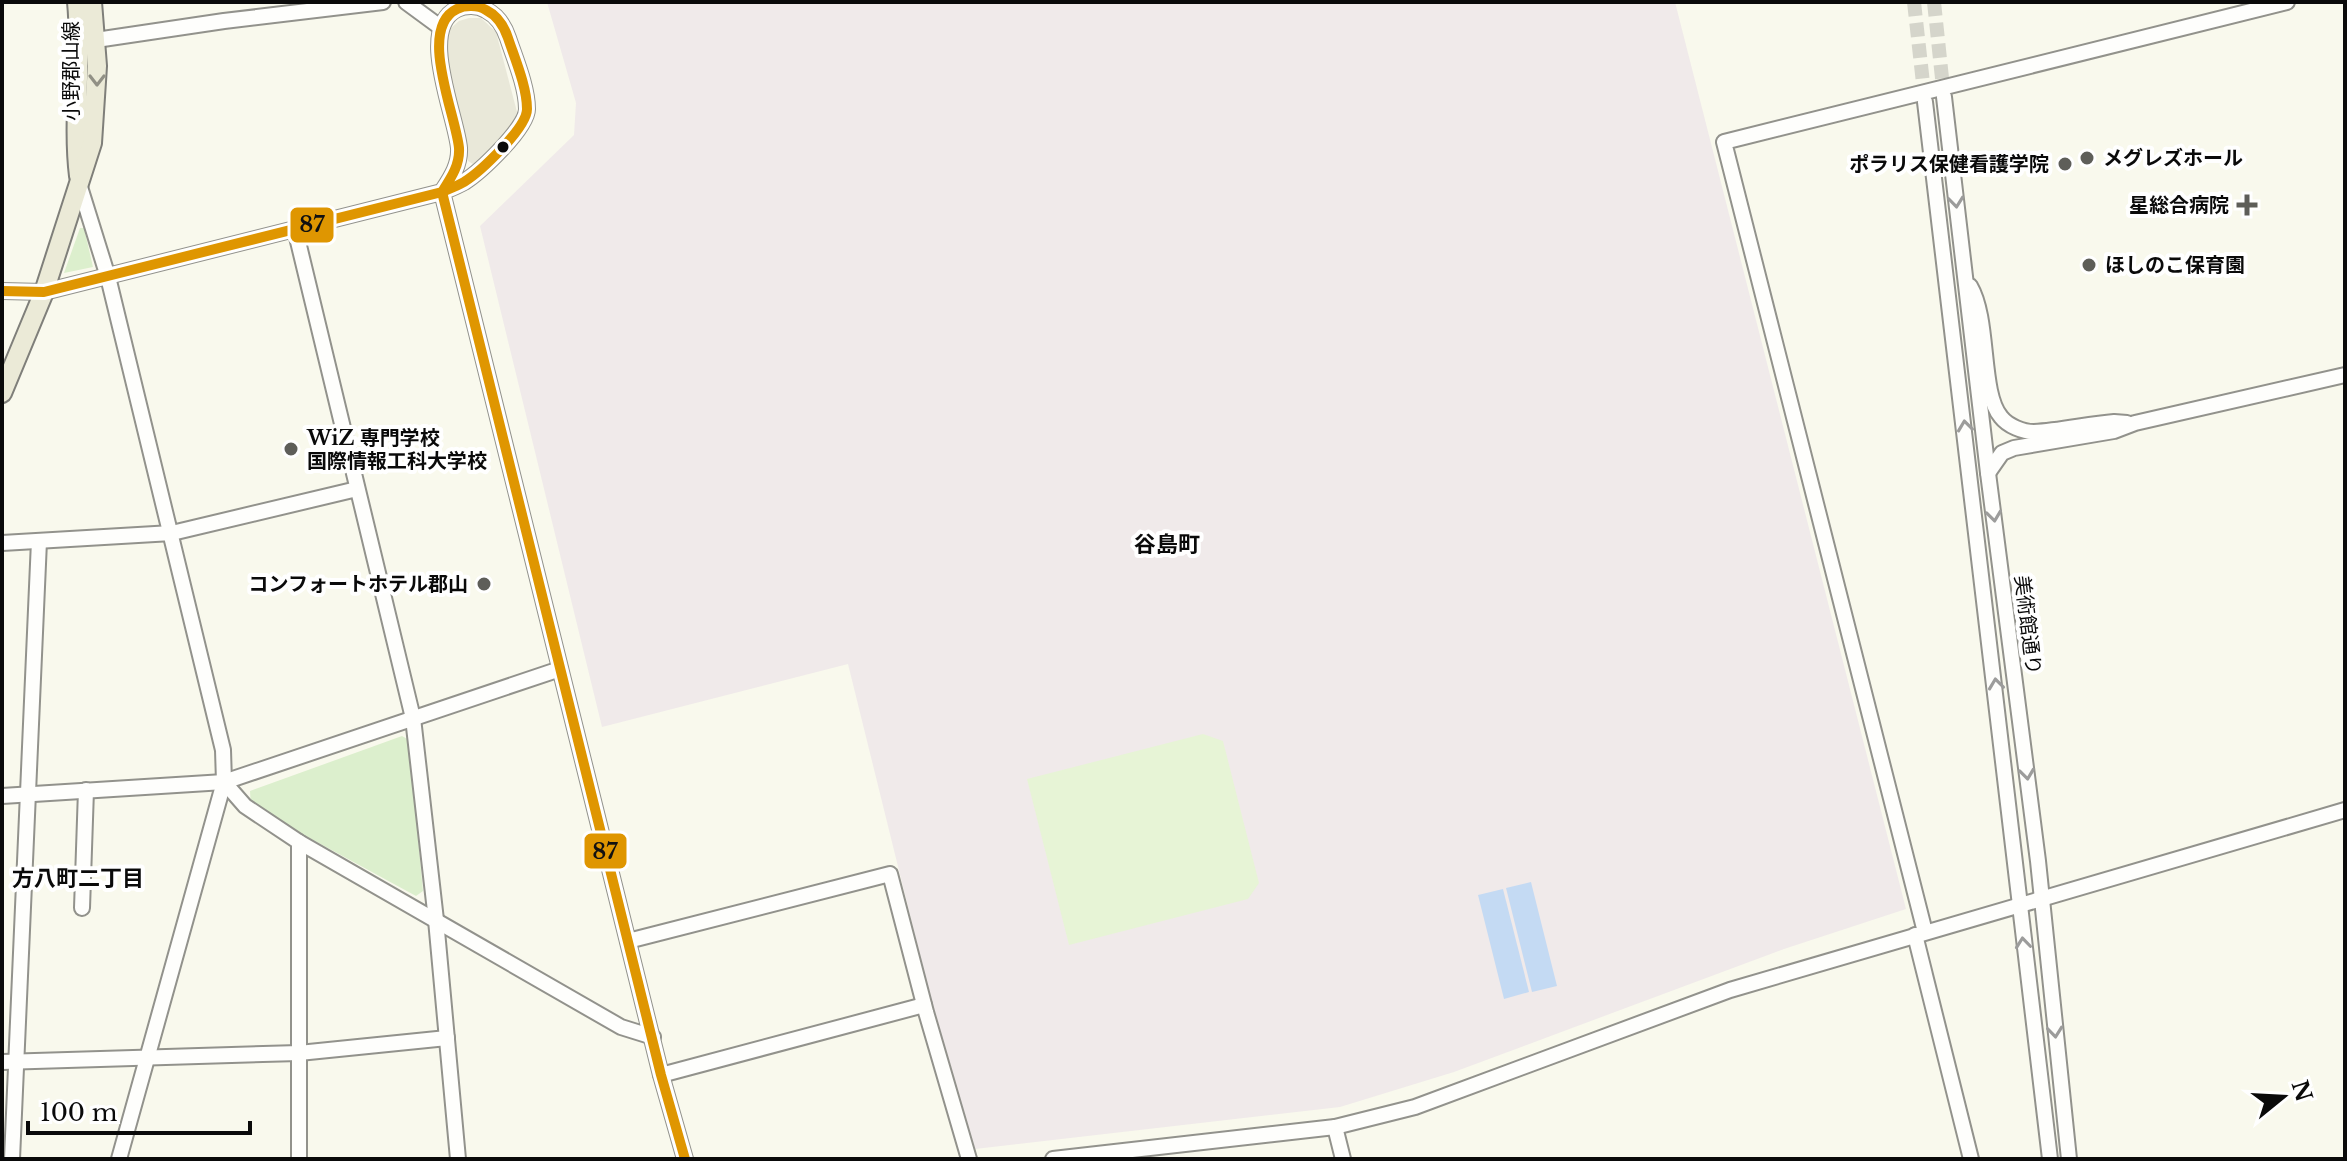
<svg xmlns="http://www.w3.org/2000/svg" width="2347" height="1161" font-family="'Libre Baskerville','Noto Sans JP',serif">
<style>
.industrial{fill:#f0eaea}
.green{fill:#dcefcd}
.pitch{fill:#e7f4d6}
.plaza{fill:#e9e8d9}
.water{fill:#c4daf3}
.lines{fill:none;stroke-linecap:round;stroke-linejoin:round}
.minor-tunnel{stroke:#d5d5cb;stroke-width:14;stroke-dasharray:14 7;stroke-linecap:butt}
.minor-casing{stroke:#92928c;stroke-width:18}
.major-casing{stroke:#7f7f7a;stroke-width:22}
.minor{stroke:#fefefc;stroke-width:14}
.major{stroke:#ebead7;stroke-width:18}
.bus-1-casing{stroke:#fff;stroke-width:16}
.bus-1{stroke:#df9601;stroke-width:10}
.oneway{stroke:#919085}
.oneway2{stroke:#9c9c9b}
.bus-dot{fill:#0a0a0a;stroke:#fff;stroke-width:3}
.poi-dot{fill:#5e5e59;stroke:#fff;stroke-width:3}
.labels{text-anchor:middle;stroke-width:8;stroke-linejoin:round;paint-order:stroke}
.street-label{font-size:20px;fill:#0a0a0a;stroke:#fff}
.poi-label{font-size:20px;font-weight:bold;fill:#0a0a0a;stroke:#fff;text-anchor:start}
.neighbourhood-label{font-size:22px;font-weight:bold;fill:#0a0a0a;stroke:#fff}
.line-badge{stroke:#fff;stroke-width:3}
.pale-badge-label{font-size:22px;text-anchor:middle;font-weight:bold;fill:#111}
</style>
<rect width="100%" height="100%" fill="#f9f9ed"/>
<polygon class="industrial" points="547,2 1675,2 1906,909 1784,949 1454,1072 1340,1107 975,1149 929,992 848,664 602,727 480,226 574,135 576,103"/>
<g class="green">
<polygon points="80,228 84,228 93,267 64,273"/>
<polygon points="402,736 409,740 423,891 416,896 251,806 250,791"/>
</g>
<polygon class="pitch" points="1203,734 1223,741 1259,883 1248,899 1069,945 1027,779"/>
<polygon class="plaza" points="469,18 481,18 496,32 517,112 508,134 479,163 473,164 468,161 450,90 447,63 446,38 451,28 459,21"/>
<g class="water">
<polygon points="1531,882 1557,986 1532,992 1506,888"/>
<polygon points="1503,889 1529,992 1504,999 1478,895"/>
</g>
<g class="lines">
<g class="minor-tunnel">
<polyline points="1914,2 1925,101"/>
<polyline points="1934,2 1944,97"/>
</g>
<g class="minor-casing">
<g id="minor">
<polyline points="406,2 440,27"/>
<polyline points="96,40 224,21 383,2"/>
<polyline points="1944,97 1988,473 2038,861 2069,1159"/>
<polyline points="1925,102 2050,1159"/>
<polyline points="80,187 108,277 223,750 224,782 119,1159"/>
<polyline points="295,229 413,718 436,920 458,1159"/>
<path d="M1970,286C1990,320 1980,393 2001,417C2008,426 2023,432 2034,432C2060,431 2088,424 2114,422L2127,423"/>
<path d="M2,291L44,292L442,192C449,189 457,186 464,182C480,172 527,128 527,109C527,87 515,59 508,38C504,26 498,16 486,10C478,5 465,5 457,9C417,28 456,115 459,148C460,165 451,178 442,192L661,1075L685,1159"/>
<polyline points="1988,473 2002,453 2014,448 2114,431 2135,423 2345,375"/>
<polyline points="2,543 172,533 357,489"/>
<polyline points="224,782 245,806 299,842 621,1027 653,1037"/>
<polyline points="2,796 224,782 560,669"/>
<polyline points="82,908 86,790"/>
<polyline points="1925,932 1724,142 2287,2"/>
<polyline points="1915,935 1971,1159"/>
<polyline points="628,941 890,874 926,1012 969,1159"/>
<polyline points="2,1062 299,1053 447,1038"/>
<polyline points="661,1075 924,1005"/>
<polyline points="1335,1127 1343,1159"/>
<polyline points="12,1159 39,541"/>
<polyline points="299,1159 299,842"/>
<polyline points="1053,1159 1335,1127 1415,1107 1730,990 2345,810"/>
</g>
</g>
<g class="major-casing">
<g id="major">
<path d="M77,2C83,61 72,118 79,176"/>
<polyline points="2,393 44,292 92,143 97,66 92,2"/>
</g>
</g>
<use href="#minor" class="minor"/>
<use href="#major" class="major"/>
<g class="bus-1-casing">
<path id="bus-1" d="M2,291L44,292L442,192C449,189 457,186 464,182C480,172 527,128 527,109C527,87 515,59 508,38C504,26 498,16 486,10C478,5 465,5 457,9C417,28 456,115 459,148C460,165 451,178 442,192L661,1075L685,1159"/>
</g>
<use href="#bus-1" class="bus-1"/>
</g>
<defs><path id="oneway-chevron" d="M-2-3.5L2.5 0L-2 3.5" fill="none" stroke-width="1.6" stroke-linecap="round" stroke-linejoin="round" transform="scale(2)"/></defs>
<use class="oneway" href="#oneway-chevron" transform="translate(97 80) rotate(90)"/>
<g class="oneway2">
<use href="#oneway-chevron" transform="translate(1956 202) rotate(84)"/>
<use href="#oneway-chevron" transform="translate(1965 426) rotate(-97)"/>
<use href="#oneway-chevron" transform="translate(1994 516) rotate(83)"/>
<use href="#oneway-chevron" transform="translate(1996 684) rotate(-97)"/>
<use href="#oneway-chevron" transform="translate(2027 774) rotate(83)"/>
<use href="#oneway-chevron" transform="translate(2023 943) rotate(-96)"/>
<use href="#oneway-chevron" transform="translate(2055 1032) rotate(84)"/>
</g>
<circle class="bus-dot" cx="503" cy="147" r="7"/>
<g class="poi-dot">
<circle cx="2087" cy="158" r="8"/>
<circle cx="2065" cy="164" r="8"/>
<path d="M2243 193h8v8h8v8h-8v8h-8v-8h-8v-8h8z"/>
<circle cx="2089" cy="265" r="8"/>
<circle cx="291" cy="449" r="8"/>
<circle cx="484" cy="584" r="8"/>
</g>
<g class="labels">
<g class="street-label">
<text transform="translate(71 71) rotate(-90)" y="7">小野郡山線</text>
<text transform="translate(2028 625) rotate(83)" y="7">美術館通り</text>
</g>
<g class="poi-label">
<text x="2103" y="165">メグレズホール</text>
<text x="2049" y="171" text-anchor="end">ポラリス保健看護学院</text>
<text x="2229" y="212" text-anchor="end">星総合病院</text>
<text x="2105" y="272">ほしのこ保育園</text>
<text x="307" y="445">WiZ 専門学校<tspan x="307" dy="23">国際情報工科大学校</tspan></text>
<text x="468" y="591" text-anchor="end">コンフォートホテル郡山</text>
</g>
<g class="neighbourhood-label">
<text x="1167" y="552">谷島町</text>
<text x="78" y="886">方八町二丁目</text>
</g>
</g>
<g class="line-badge">
<rect x="289" y="206" width="46" height="38" rx="8" fill="#df9601"/>
<rect x="583" y="832" width="45" height="38" rx="8" fill="#df9601"/>
</g>
<g class="pale-badge-label">
<text x="312" y="232">87</text>
<text x="605" y="859">87</text>
</g>
<rect width="2347" height="1161" fill="none" stroke="#0a0a0a" stroke-width="8"/>
<g transform="translate(2283 1097) rotate(72)" stroke="#ffffff" stroke-width="6" paint-order="stroke">
<path d="M0-6L14 30L0 20L-14 30Z" fill="#0a0a0a"/>
<text y="-12" font-size="22" font-weight="bold" text-anchor="middle" fill="#0a0a0a">N</text>
</g>
<path d="M28 1121v12h222v-12" fill="none" stroke="#0a0a0a" stroke-width="4"/>
<text x="40" y="1121" font-size="24" fill="#0a0a0a" stroke="#ffffff" stroke-width="6" paint-order="stroke">100 m</text>
</svg>
